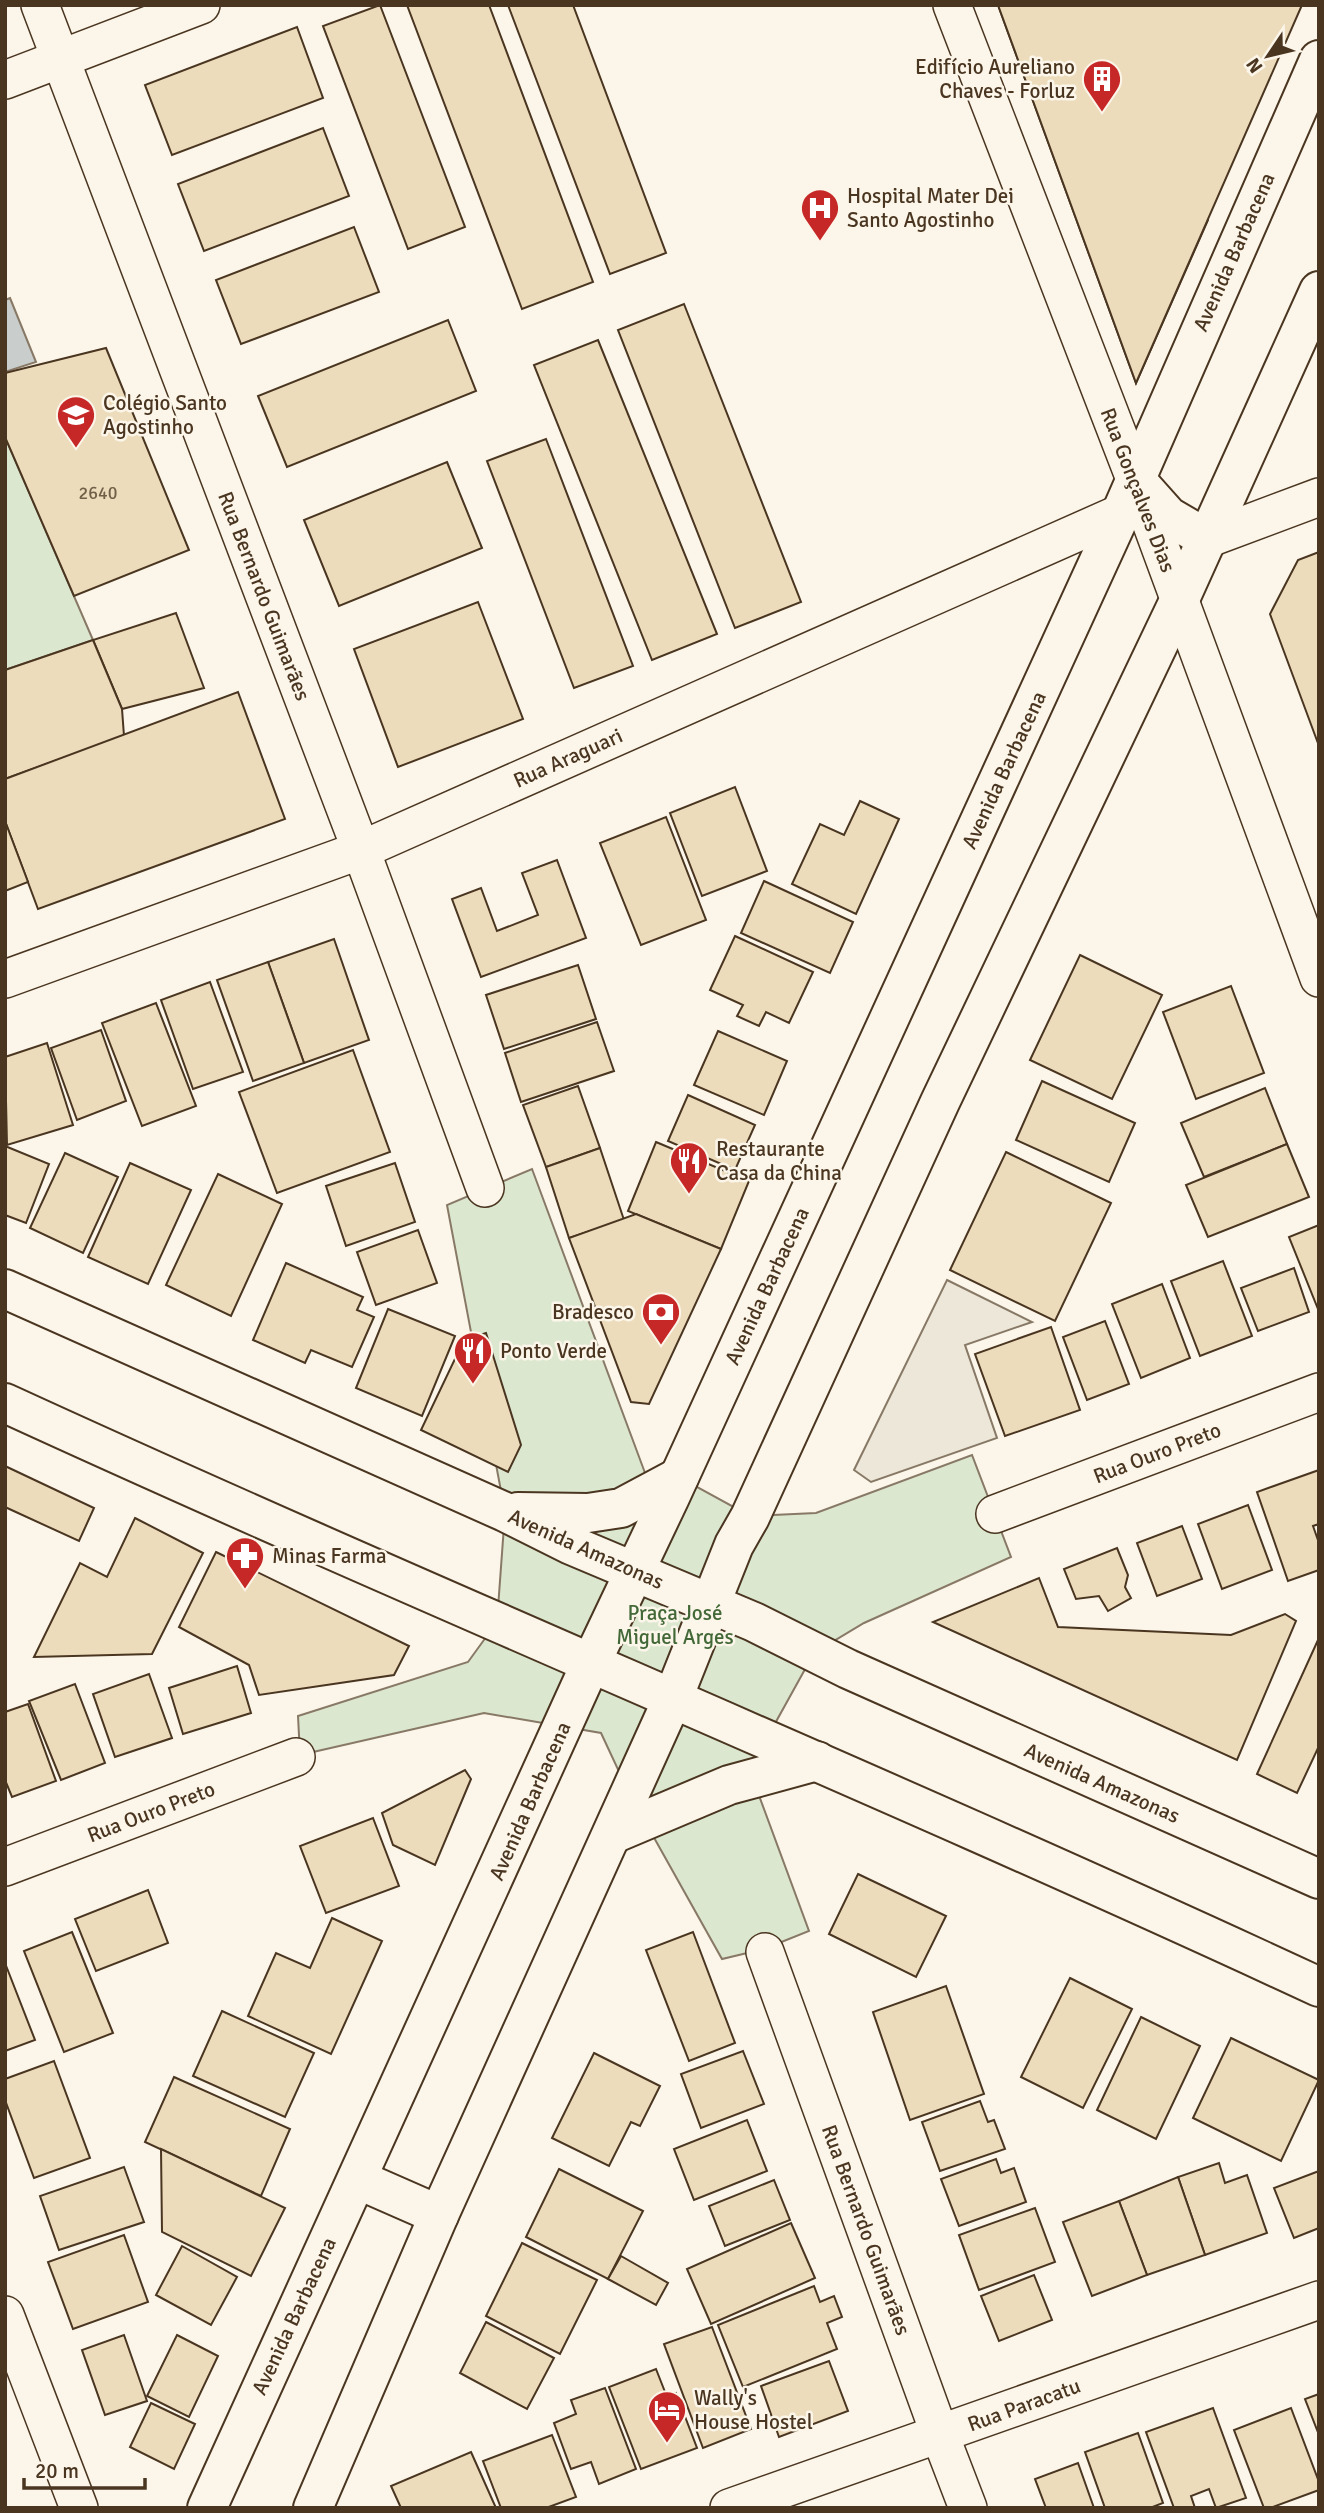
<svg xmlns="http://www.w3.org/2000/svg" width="1324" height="2513" font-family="Signika,sans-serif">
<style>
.green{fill:#dce7d0;stroke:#887966;stroke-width:2}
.parking{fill:#ede7d9;stroke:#887966;stroke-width:2}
.water{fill:#c9cecd;stroke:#887966;stroke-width:2}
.building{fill:#ecdcbc;stroke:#4a3520;stroke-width:2}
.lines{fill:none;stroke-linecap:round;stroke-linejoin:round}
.street-casing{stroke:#4a3520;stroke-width:40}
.secondary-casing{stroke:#4a3520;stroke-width:42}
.primary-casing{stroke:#4a3520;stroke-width:42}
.street{stroke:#fbf6e9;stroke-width:37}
.secondary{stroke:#fbf6e9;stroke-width:38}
.primary{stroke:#fbf6e9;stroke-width:38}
.labels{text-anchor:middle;stroke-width:5;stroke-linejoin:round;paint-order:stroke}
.number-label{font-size:18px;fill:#725f47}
.poi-label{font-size:21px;fill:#4a3520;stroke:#fbf6e9;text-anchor:start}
.street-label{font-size:21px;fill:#4a3520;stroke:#fbf6e9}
.park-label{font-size:21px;fill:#436837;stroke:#fbf6e9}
</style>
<rect width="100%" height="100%" fill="#fbf6e9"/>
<g class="green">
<polygon points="5,437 93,640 5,670"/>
<polygon points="532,1169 651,1489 679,1477 750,1516 816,1513 972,1455 1011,1557 864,1623 814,1653 767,1738 754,1782 809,1931 764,1949 722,1959 629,1793 601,1733 484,1713 300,1755 298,1716 468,1662 497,1622 505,1512 447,1205"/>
</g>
<polygon class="parking" points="947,1280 1032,1322 965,1345 997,1438 871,1482 854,1470"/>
<polygon class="water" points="10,298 36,362 5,372 5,300"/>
<g class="building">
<polygon points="380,5 465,227 408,249 323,26"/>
<polygon points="407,5 489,5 593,282 522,309"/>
<polygon points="508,5 573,5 666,253 610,274"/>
<polygon points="998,5 1126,5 1208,220 1136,383"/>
<polygon points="998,5 1302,5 1136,383"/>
<polygon points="297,27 323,98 172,155 145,85"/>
<polygon points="323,128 349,196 204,251 178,184"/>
<polygon points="354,227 379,292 241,344 216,280"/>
<polygon points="684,304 801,602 735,628 618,330"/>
<polygon points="448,320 476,391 287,467 258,396"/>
<polygon points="598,340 717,634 652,660 534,365"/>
<polygon points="106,348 189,550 74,596 5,437 5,373"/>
<polygon points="546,439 633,666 574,688 487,461"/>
<polygon points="447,462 482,548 339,606 304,520"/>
<polygon points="1319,552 1319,746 1270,614 1298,560"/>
<polygon points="478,602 523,719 398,767 354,649"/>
<polygon points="176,613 204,688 122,709 93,640"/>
<polygon points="93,640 122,709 124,736 5,779 5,670"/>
<polygon points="238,692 285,819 38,909 5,821 5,779"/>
<polygon points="735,787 767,871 702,896 670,813"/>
<polygon points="860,801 899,819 856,914 792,884 820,824 844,835"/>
<polygon points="666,817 706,920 641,945 600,843"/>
<polygon points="5,821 28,882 5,891"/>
<polygon points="557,860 586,938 481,977 452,899 481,888 497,931 538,915 522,873"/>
<polygon points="764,881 853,922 830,973 741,933"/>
<polygon points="735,936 813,972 789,1023 766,1012 759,1026 737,1016 743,1005 710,990"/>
<polygon points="334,939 369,1040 304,1063 268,962"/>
<polygon points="1080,955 1162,995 1112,1099 1030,1060"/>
<polygon points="268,962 304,1063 253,1081 217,980"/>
<polygon points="578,965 596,1019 504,1049 486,995"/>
<polygon points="210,982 243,1072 193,1089 161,1000"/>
<polygon points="1231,986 1264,1073 1196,1099 1163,1012"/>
<polygon points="156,1003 196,1106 142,1126 102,1023"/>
<polygon points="597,1022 614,1071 521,1102 505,1053"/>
<polygon points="101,1030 126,1101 77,1120 51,1048"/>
<polygon points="718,1031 787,1061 764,1115 694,1085"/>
<polygon points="47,1043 73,1125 7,1145 5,1057"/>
<polygon points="353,1050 390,1152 277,1193 239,1092"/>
<polygon points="1042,1081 1135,1123 1109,1182 1016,1140"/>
<polygon points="578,1086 600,1148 546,1167 523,1105"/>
<polygon points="1265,1088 1287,1144 1204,1177 1181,1123"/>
<polygon points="688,1095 755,1125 735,1170 668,1141"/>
<polygon points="656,1142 749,1181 721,1249 628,1211"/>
<polygon points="1287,1144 1309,1197 1208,1237 1186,1185"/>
<polygon points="5,1146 49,1164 26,1223 5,1215"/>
<polygon points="600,1148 624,1220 569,1238 546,1167"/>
<polygon points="1006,1152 1111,1203 1055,1321 950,1270"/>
<polygon points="65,1153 118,1177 83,1253 30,1228"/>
<polygon points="130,1163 191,1190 148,1284 88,1257"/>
<polygon points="395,1163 415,1222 346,1246 326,1186"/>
<polygon points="218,1174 282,1204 231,1316 166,1285"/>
<polygon points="636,1214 721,1249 649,1404 631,1402 569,1238"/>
<polygon points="1319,1225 1319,1309 1318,1309 1289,1237"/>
<polygon points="418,1230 437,1283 376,1305 357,1252"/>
<polygon points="1223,1261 1252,1336 1200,1356 1171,1281"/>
<polygon points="286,1263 363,1297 357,1310 374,1317 352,1367 311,1350 305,1363 253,1340"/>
<polygon points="1294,1268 1309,1312 1258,1331 1241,1288"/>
<polygon points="1162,1284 1190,1358 1141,1378 1112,1304"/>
<polygon points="388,1309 455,1336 422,1416 356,1388"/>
<polygon points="1105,1321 1129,1384 1087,1400 1063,1337"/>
<polygon points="1051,1327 1080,1410 1005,1436 975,1354"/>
<polygon points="486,1333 521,1445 508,1472 421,1430 464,1340"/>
<polygon points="5,1466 94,1508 79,1541 5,1507"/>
<polygon points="1319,1470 1319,1524 1313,1526 1319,1543 1319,1570 1288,1581 1257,1492"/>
<polygon points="1248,1505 1272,1570 1222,1589 1198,1524"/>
<polygon points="135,1518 203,1553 152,1654 34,1657 80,1563 107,1577"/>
<polygon points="1182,1526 1202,1579 1157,1596 1137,1543"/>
<polygon points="1117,1548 1128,1575 1125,1587 1131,1598 1108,1611 1099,1596 1076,1599 1064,1569"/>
<polygon points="216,1552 409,1646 394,1675 259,1695 249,1665 179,1627"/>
<polygon points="1039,1578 1058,1627 1231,1635 1285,1614 1296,1621 1237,1760 933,1622"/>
<polygon points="1318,1640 1319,1746 1297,1793 1257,1774"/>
<polygon points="237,1666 251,1713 183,1734 169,1688"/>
<polygon points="149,1674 172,1738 115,1757 93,1694"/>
<polygon points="75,1684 105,1763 61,1780 29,1701"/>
<polygon points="28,1704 56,1781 12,1797 5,1780 5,1712"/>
<polygon points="465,1770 471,1779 435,1865 393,1845 382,1813"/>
<polygon points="373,1818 399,1886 326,1913 300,1846"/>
<polygon points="858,1874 946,1916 916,1977 829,1934"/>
<polygon points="148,1890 168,1943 96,1971 75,1919"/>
<polygon points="332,1918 382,1941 331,2054 248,2016 276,1953 310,1968"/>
<polygon points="72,1932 113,2033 64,2052 24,1951"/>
<polygon points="693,1932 735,2043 689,2061 646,1950"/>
<polygon points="5,1963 35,2040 5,2051"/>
<polygon points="1070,1978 1132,2009 1083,2108 1021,2077"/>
<polygon points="946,1986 984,2094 910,2120 873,2012"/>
<polygon points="222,2011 314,2053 285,2117 193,2076"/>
<polygon points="1141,2017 1200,2046 1156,2139 1097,2110"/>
<polygon points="1231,2038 1319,2080 1281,2161 1193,2118"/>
<polygon points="743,2051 764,2104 701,2128 681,2074"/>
<polygon points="594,2053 660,2086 640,2126 631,2122 609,2166 552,2138"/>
<polygon points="54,2061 90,2158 34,2178 5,2100 5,2079"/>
<polygon points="174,2077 290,2129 261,2196 145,2142"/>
<polygon points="980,2101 988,2122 994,2120 1005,2149 940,2171 922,2122"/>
<polygon points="747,2120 767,2171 694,2200 674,2149"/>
<polygon points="161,2149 285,2208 251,2276 162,2232"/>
<polygon points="996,2159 1001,2173 1014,2168 1026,2202 959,2226 941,2179"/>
<polygon points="1219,2163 1225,2183 1247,2175 1267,2233 1205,2255 1178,2177"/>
<polygon points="124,2167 144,2222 59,2250 40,2196"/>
<polygon points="559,2169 643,2211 608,2279 526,2237"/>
<polygon points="1319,2171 1319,2228 1294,2238 1274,2188"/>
<polygon points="1178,2177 1205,2255 1147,2275 1119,2201"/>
<polygon points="774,2180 790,2220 725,2246 709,2206"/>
<polygon points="1119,2201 1147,2275 1092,2296 1063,2222"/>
<polygon points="1035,2208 1055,2262 979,2290 959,2235"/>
<polygon points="791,2223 815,2278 711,2324 687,2269"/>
<polygon points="124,2235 148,2302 73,2329 48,2262"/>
<polygon points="522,2243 597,2280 560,2354 486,2316"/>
<polygon points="182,2246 237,2277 211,2325 156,2295"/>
<polygon points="621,2256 668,2283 656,2305 608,2279"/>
<polygon points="1034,2275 1052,2320 999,2341 981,2296"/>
<polygon points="814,2286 820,2302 834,2296 842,2317 827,2323 837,2349 743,2387 718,2325"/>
<polygon points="486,2322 554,2358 527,2409 460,2373"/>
<polygon points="712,2327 751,2429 703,2448 664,2344"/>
<polygon points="124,2335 147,2401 105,2415 82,2350"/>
<polygon points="177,2335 218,2356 189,2417 147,2396"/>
<polygon points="829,2361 848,2411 779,2437 761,2386"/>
<polygon points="656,2369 667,2397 676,2393 697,2448 641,2469 609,2387"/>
<polygon points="605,2388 636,2469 599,2484 591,2462 571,2469 554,2423 576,2414 571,2400"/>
<polygon points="1319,2394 1319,2435 1305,2399"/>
<polygon points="151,2403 195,2424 174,2469 130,2447"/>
<polygon points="1213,2408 1246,2498 1216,2508 1209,2489 1191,2496 1195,2508 1174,2508 1146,2432"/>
<polygon points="1291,2408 1319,2482 1319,2490 1270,2508 1264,2508 1234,2430"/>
<polygon points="1138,2433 1163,2503 1150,2508 1105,2508 1085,2452"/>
<polygon points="552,2435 576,2497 546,2508 501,2508 483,2461"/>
<polygon points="471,2452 496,2508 401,2508 391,2486"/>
<polygon points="1078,2463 1094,2508 1046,2508 1035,2479"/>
</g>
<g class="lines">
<g class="street-casing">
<g id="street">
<polyline points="40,5 361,850 485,1188"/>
<polyline points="952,5 1135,479 1319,978"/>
<polyline points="5,80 201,5"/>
<polyline points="1207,539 1319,497"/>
<polyline points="5,979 361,850 1121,513"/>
<polyline points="995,1514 1319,1392"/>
<polyline points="5,1867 296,1757"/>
<polyline points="765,1952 940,2435 968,2508"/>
<polyline points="5,2315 79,2508"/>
<polyline points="729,2508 1319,2300"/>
</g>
</g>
<g class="secondary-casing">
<g id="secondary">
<polyline points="1135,479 1168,516 1207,539"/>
<polyline points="357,2179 439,2215"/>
<polyline points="207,2508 591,1663 670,1497 1121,513 1319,60"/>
<polyline points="313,2508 439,2215 673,1698 734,1545 750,1517 940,1102 1179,601 1319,291"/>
</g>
</g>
<g class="primary-casing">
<g id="primary">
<polyline points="5,1289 505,1512 571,1545 754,1622 848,1669 1319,1879"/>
<path d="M5,1403C441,1603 884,1785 1319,1987"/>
<polyline points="518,1512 588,1513 621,1508 679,1477"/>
<polyline points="613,1834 729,1785 817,1761"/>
</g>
</g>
<use href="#street" class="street"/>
<use href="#secondary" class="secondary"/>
<use href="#primary" class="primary"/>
</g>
<defs>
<g id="building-pin" transform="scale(2.0125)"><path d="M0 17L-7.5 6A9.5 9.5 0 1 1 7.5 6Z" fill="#c62828" stroke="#fbf6e9"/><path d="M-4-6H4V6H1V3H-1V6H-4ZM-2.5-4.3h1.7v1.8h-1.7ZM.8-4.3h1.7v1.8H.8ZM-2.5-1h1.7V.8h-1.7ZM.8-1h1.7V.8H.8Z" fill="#fff"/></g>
<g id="hospital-pin" transform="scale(2.0125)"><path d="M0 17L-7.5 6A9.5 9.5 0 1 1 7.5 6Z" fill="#c62828" stroke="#fbf6e9"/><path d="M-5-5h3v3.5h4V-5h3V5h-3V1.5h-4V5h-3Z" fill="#fff"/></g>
<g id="school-pin" transform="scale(2.0125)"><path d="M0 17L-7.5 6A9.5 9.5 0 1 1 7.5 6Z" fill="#c62828" stroke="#fbf6e9"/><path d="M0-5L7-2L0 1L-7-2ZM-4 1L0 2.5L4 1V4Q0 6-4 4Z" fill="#fff"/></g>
<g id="restaurant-pin" transform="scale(2.0125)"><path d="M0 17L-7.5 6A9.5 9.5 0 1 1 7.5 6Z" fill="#c62828" stroke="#fbf6e9"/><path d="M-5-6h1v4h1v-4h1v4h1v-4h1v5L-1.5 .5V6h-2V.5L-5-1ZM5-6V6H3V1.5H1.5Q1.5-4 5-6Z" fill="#fff"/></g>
<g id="bank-pin" transform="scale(2.0125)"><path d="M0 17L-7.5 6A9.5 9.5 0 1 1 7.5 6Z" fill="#c62828" stroke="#fbf6e9"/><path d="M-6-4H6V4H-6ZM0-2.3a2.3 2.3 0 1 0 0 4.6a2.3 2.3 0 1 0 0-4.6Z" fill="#fff"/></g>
<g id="pharmacy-pin" transform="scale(2.0125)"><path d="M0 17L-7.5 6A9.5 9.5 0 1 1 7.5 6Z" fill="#c62828" stroke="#fbf6e9"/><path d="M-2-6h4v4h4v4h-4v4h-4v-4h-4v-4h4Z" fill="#fff"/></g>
<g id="hotel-pin" transform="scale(2.0125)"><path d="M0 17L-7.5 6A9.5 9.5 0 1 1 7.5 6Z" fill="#c62828" stroke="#fbf6e9"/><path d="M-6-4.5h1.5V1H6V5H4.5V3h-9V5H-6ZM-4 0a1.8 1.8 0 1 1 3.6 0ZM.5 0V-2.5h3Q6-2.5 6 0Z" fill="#fff"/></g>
</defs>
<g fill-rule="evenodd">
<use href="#building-pin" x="1102" y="79"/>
<use href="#hospital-pin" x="820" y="208"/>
<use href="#school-pin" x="76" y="415"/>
<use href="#restaurant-pin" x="689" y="1161"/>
<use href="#bank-pin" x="661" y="1312"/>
<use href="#restaurant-pin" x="473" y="1351"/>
<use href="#pharmacy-pin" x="245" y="1556"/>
<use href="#hotel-pin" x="667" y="2410"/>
</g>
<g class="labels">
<g class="number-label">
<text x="98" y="499">2640</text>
</g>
<g class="poi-label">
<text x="1075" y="74" text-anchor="end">Edifício Aureliano<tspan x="1075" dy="24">Chaves - Forluz</tspan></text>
<text x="847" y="203">Hospital Mater Dei<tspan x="847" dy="24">Santo Agostinho</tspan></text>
<text x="103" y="410">Colégio Santo<tspan x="103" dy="24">Agostinho</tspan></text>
<text x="716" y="1156">Restaurante<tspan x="716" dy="24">Casa da China</tspan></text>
<text x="634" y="1319" text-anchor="end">Bradesco</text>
<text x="500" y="1358">Ponto Verde</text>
<text x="272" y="1563">Minas Farma</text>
<text x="694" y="2405">Wally's<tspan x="694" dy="24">House Hostel</tspan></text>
</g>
<g class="street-label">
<text transform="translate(1234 252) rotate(-66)" y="7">Avenida Barbacena</text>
<text transform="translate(1138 490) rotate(69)" y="7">Rua Gonçalves Dias</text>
<text transform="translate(264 596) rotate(69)" y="7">Rua Bernardo Guimarães</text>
<text transform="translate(568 758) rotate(-24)" y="7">Rua Araguari</text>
<text transform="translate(1004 770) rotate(-65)" y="7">Avenida Barbacena</text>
<text transform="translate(767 1286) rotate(-65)" y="7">Avenida Barbacena</text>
<text transform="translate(1157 1453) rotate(-21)" y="7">Rua Ouro Preto</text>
<text transform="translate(586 1549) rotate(24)" y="7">Avenida Amazonas</text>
<text transform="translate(1102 1783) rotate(24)" y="7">Avenida Amazonas</text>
<text transform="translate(530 1801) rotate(-66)" y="7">Avenida Barbacena</text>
<text transform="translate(151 1812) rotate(-21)" y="7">Rua Ouro Preto</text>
<text transform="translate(866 2230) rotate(70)" y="7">Rua Bernardo Guimarães</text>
<text transform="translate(294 2316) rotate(-65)" y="7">Avenida Barbacena</text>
<text transform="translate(1024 2405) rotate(-20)" y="7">Rua Paracatu</text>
</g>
<g class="park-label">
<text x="675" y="1620">Praça José<tspan x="675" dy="24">Miguel Arges</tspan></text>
</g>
</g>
<rect width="1324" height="2513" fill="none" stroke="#4a3520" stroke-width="14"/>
<g transform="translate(1268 56) rotate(235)" stroke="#fbf6e9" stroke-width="5" paint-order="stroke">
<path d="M0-5L12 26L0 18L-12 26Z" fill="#4a3520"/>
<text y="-10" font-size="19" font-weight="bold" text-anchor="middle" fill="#4a3520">N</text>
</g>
<path d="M24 2478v10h121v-10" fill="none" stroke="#4a3520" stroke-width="3.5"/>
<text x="35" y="2478" font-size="21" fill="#4a3520" stroke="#fbf6e9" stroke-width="5" paint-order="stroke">20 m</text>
</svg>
